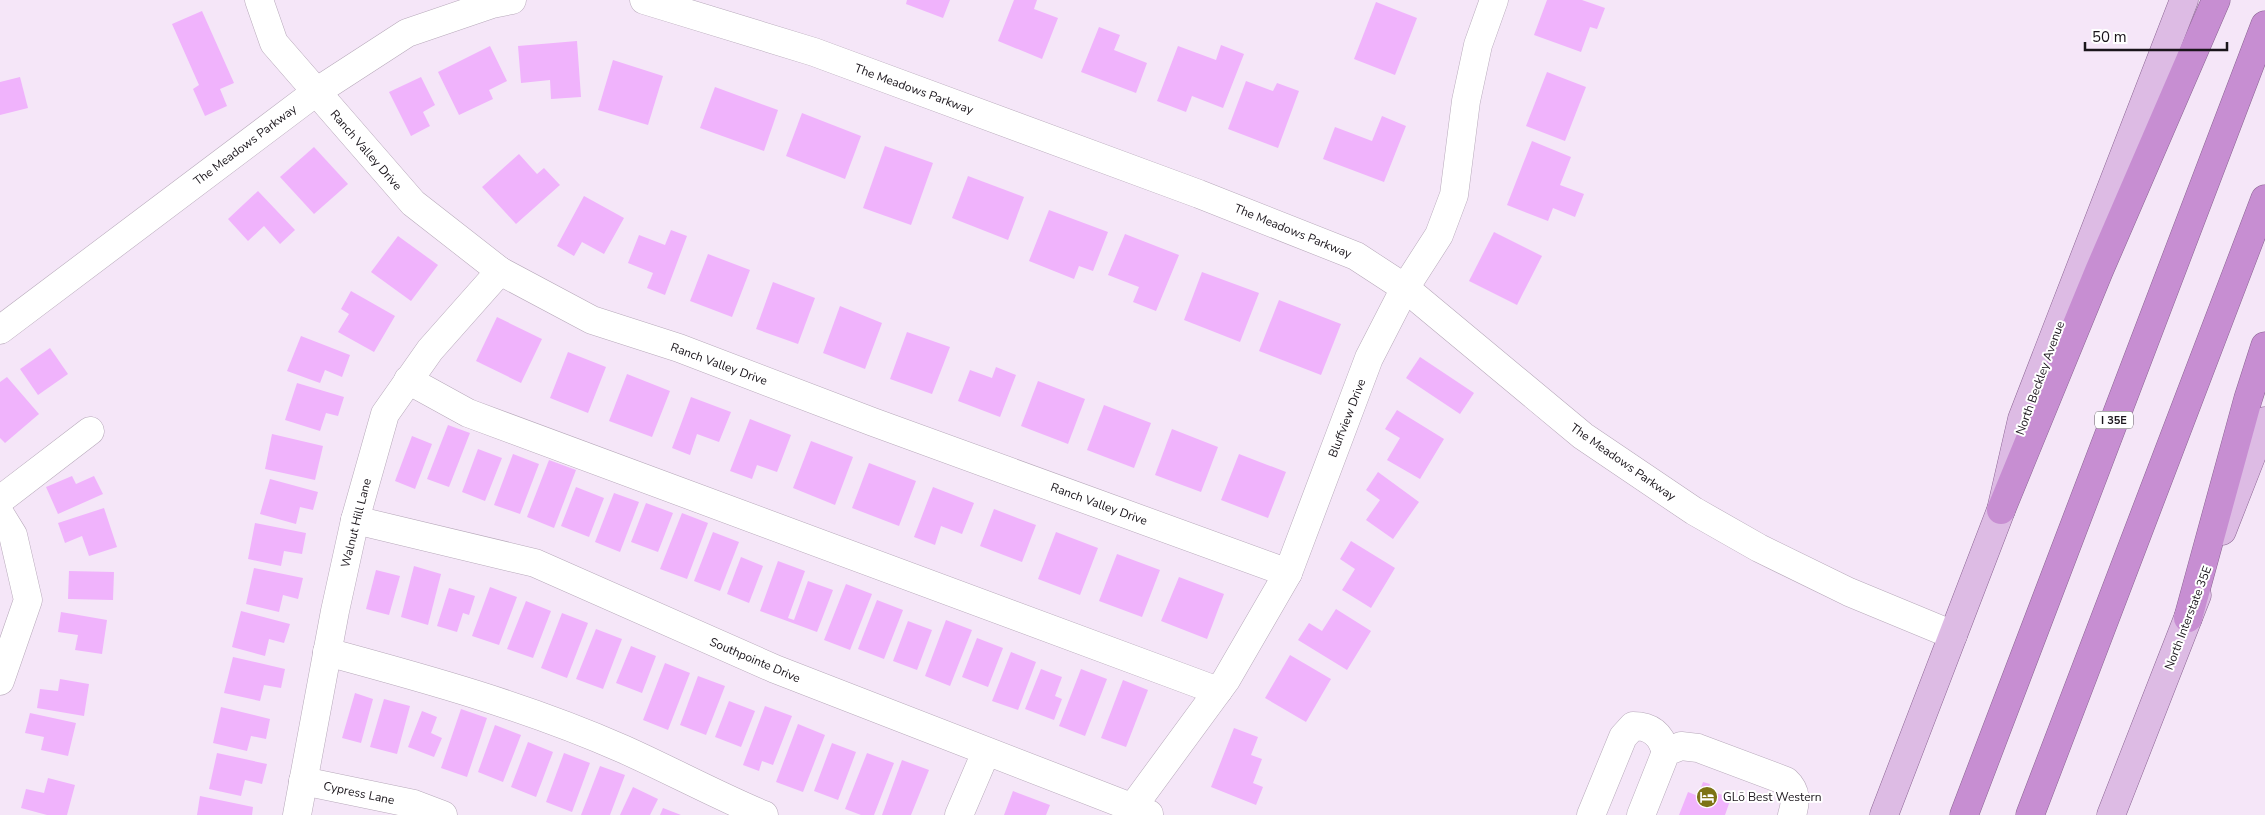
<svg xmlns="http://www.w3.org/2000/svg" width="2265" height="815" font-family="'Nunito Sans',sans-serif">
<style>
.building{fill:#f0b3fc}
.lines{fill:none;stroke-linecap:round;stroke-linejoin:round}
.minor-casing{stroke:#b7a9ba;stroke-width:29}
.major-casing{stroke:#8a6492;stroke-width:29}
.highway-casing{stroke:#8a6492;stroke-width:29}
.minor{stroke:#fff;stroke-width:28}
.major{stroke:#ddbbe4;stroke-width:28}
.highway{stroke:#c78ed2;stroke-width:28}
.labels{text-anchor:middle;stroke-width:4;stroke-linejoin:round;paint-order:stroke}
.shield{fill:#fff;stroke:#5f5b5f;stroke-width:1}
.shield-label{font-size:11px;font-weight:bold;fill:#1a151b}
.street-label{font-size:12px;fill:#1a151b;stroke:#fff}
.poi-label{font-size:12px;fill:#1a151b;stroke:#fff;text-anchor:start}
</style>
<rect width="100%" height="100%" fill="#f5e6f8"/>
<g class="building">
<polygon points="907,0 950,0 943,18 906,4"/>
<polygon points="1014,0 1037,0 1034,9 1058,18 1042,59 998,41"/>
<polygon points="1547,0 1582,0 1605,8 1597,29 1590,27 1581,52 1534,35"/>
<polygon points="1376,2 1417,18 1395,75 1354,59"/>
<polygon points="202,11 234,83 220,89 227,106 205,116 193,89 199,85 172,24"/>
<polygon points="1099,27 1120,35 1114,50 1147,63 1136,93 1081,72"/>
<polygon points="577,41 581,97 551,99 550,80 521,83 518,46"/>
<polygon points="1221,45 1244,54 1223,108 1192,96 1186,112 1157,101 1178,46 1216,60"/>
<polygon points="490,46 507,81 489,90 493,99 459,115 438,72"/>
<polygon points="613,60 663,76 648,125 598,110"/>
<polygon points="1547,72 1586,87 1565,141 1526,126"/>
<polygon points="20,77 28,108 0,115 0,82"/>
<polygon points="421,77 435,105 423,112 430,126 411,136 389,92"/>
<polygon points="1246,81 1273,91 1277,83 1299,91 1278,148 1228,129"/>
<polygon points="715,87 778,110 764,151 700,128"/>
<polygon points="802,113 861,136 845,179 786,156"/>
<polygon points="1382,116 1406,126 1384,182 1323,159 1335,127 1372,141"/>
<polygon points="1532,141 1571,157 1560,185 1584,194 1575,217 1553,208 1548,221 1507,205"/>
<polygon points="885,146 933,163 911,225 863,208"/>
<polygon points="314,147 348,184 314,214 280,177"/>
<polygon points="519,154 537,174 544,168 560,185 516,224 482,187"/>
<polygon points="968,176 1024,197 1008,240 952,218"/>
<polygon points="258,191 295,230 280,244 264,226 248,241 228,219"/>
<polygon points="584,196 624,218 604,254 582,242 574,256 557,246"/>
<polygon points="1049,210 1108,232 1093,271 1079,266 1074,279 1029,261"/>
<polygon points="671,230 687,236 665,295 647,288 653,273 628,263 639,235 665,245"/>
<polygon points="1494,232 1542,256 1517,305 1469,281"/>
<polygon points="1125,234 1179,255 1156,311 1133,302 1139,287 1108,275"/>
<polygon points="398,236 438,265 411,301 371,272"/>
<polygon points="708,254 750,270 732,317 690,301"/>
<polygon points="1202,272 1259,293 1240,342 1184,320"/>
<polygon points="773,282 815,298 798,344 756,329"/>
<polygon points="351,291 395,316 374,352 338,332 349,314 341,309"/>
<polygon points="1279,300 1341,324 1321,375 1259,351"/>
<polygon points="840,306 882,323 865,369 823,353"/>
<polygon points="497,317 542,339 521,383 476,361"/>
<polygon points="907,332 950,347 932,394 890,379"/>
<polygon points="301,336 350,355 342,377 325,370 320,383 287,371"/>
<polygon points="50,348 68,374 38,395 20,369"/>
<polygon points="568,352 606,367 588,413 550,398"/>
<polygon points="1420,357 1474,393 1460,414 1406,378"/>
<polygon points="996,367 1016,375 1000,417 958,401 970,370 992,378"/>
<polygon points="627,374 670,391 652,437 609,421"/>
<polygon points="7,377 39,414 5,443 0,438 0,382"/>
<polygon points="1038,381 1085,399 1068,444 1021,426"/>
<polygon points="297,383 344,397 338,416 326,413 320,431 285,420"/>
<polygon points="691,397 731,412 719,442 697,434 690,455 672,448"/>
<polygon points="1104,405 1151,423 1134,468 1087,450"/>
<polygon points="1397,410 1444,439 1420,479 1387,460 1400,438 1385,429"/>
<polygon points="750,419 791,435 777,472 757,465 752,479 730,471"/>
<polygon points="448,425 470,433 449,487 427,479"/>
<polygon points="1172,429 1218,447 1201,492 1155,475"/>
<polygon points="272,434 323,446 315,480 265,469"/>
<polygon points="412,436 432,444 415,489 395,481"/>
<polygon points="811,441 853,457 835,505 793,488"/>
<polygon points="478,449 502,458 485,501 462,492"/>
<polygon points="513,454 539,464 520,514 494,505"/>
<polygon points="1239,454 1286,472 1268,518 1221,500"/>
<polygon points="549,460 576,470 554,528 527,517"/>
<polygon points="869,463 916,481 899,526 852,508"/>
<polygon points="1378,472 1419,502 1393,539 1366,520 1380,500 1366,490"/>
<polygon points="72,476 76,484 94,476 103,494 58,514 46,487"/>
<polygon points="270,479 318,492 313,510 300,507 296,524 260,514"/>
<polygon points="576,487 604,498 589,537 561,526"/>
<polygon points="933,487 974,503 962,534 941,526 935,545 914,537"/>
<polygon points="614,493 639,502 620,552 595,542"/>
<polygon points="646,503 673,513 658,552 631,542"/>
<polygon points="104,508 117,547 89,556 82,536 65,543 58,523"/>
<polygon points="994,509 1036,525 1022,562 980,546"/>
<polygon points="682,513 708,523 687,579 660,569"/>
<polygon points="255,523 306,533 302,554 284,551 281,566 248,559"/>
<polygon points="713,532 739,542 720,591 694,581"/>
<polygon points="1056,532 1098,548 1080,595 1038,579"/>
<polygon points="1351,541 1395,568 1371,608 1342,590 1355,569 1340,559"/>
<polygon points="1117,554 1160,570 1142,617 1099,601"/>
<polygon points="741,557 763,566 749,603 727,594"/>
<polygon points="778,561 805,571 788,618 794,620 808,581 833,590 817,632 760,611"/>
<polygon points="414,566 441,574 428,625 401,617"/>
<polygon points="254,568 303,578 298,599 283,595 279,612 246,604"/>
<polygon points="376,570 400,576 389,615 366,609"/>
<polygon points="69,571 114,572 113,600 68,599"/>
<polygon points="1179,577 1224,594 1207,639 1161,621"/>
<polygon points="846,584 872,594 850,650 824,640"/>
<polygon points="490,587 517,597 499,645 472,636"/>
<polygon points="449,588 475,596 469,615 463,613 457,632 437,626"/>
<polygon points="877,600 903,610 884,659 858,649"/>
<polygon points="526,601 551,611 533,658 507,649"/>
<polygon points="1336,609 1371,631 1347,670 1298,640 1309,623 1322,631"/>
<polygon points="241,611 290,624 284,643 269,639 265,656 232,647"/>
<polygon points="61,612 107,620 102,654 75,650 78,635 58,632"/>
<polygon points="562,613 588,623 567,678 541,668"/>
<polygon points="946,620 972,630 950,686 925,676"/>
<polygon points="908,621 932,630 917,670 893,661"/>
<polygon points="596,629 622,639 603,689 576,679"/>
<polygon points="977,638 1003,648 988,687 962,677"/>
<polygon points="631,646 656,656 642,693 616,683"/>
<polygon points="1011,652 1036,662 1018,710 992,701"/>
<polygon points="1290,655 1331,679 1306,722 1265,698"/>
<polygon points="233,657 285,669 281,688 264,685 260,701 224,693"/>
<polygon points="665,663 690,673 668,730 643,720"/>
<polygon points="1041,669 1062,677 1055,696 1062,699 1054,720 1025,709"/>
<polygon points="1081,669 1107,679 1085,736 1059,726"/>
<polygon points="698,676 725,686 706,735 680,725"/>
<polygon points="60,679 89,684 84,716 37,708 40,689 58,691"/>
<polygon points="1123,680 1148,690 1126,747 1101,738"/>
<polygon points="355,693 373,699 361,743 342,738"/>
<polygon points="384,699 410,706 397,754 370,747"/>
<polygon points="729,701 755,711 741,747 715,737"/>
<polygon points="765,706 792,716 773,765 762,761 759,771 743,765"/>
<polygon points="221,707 270,719 266,739 251,736 247,751 213,743"/>
<polygon points="461,709 487,718 467,777 441,768"/>
<polygon points="422,711 437,717 431,733 442,738 434,757 408,747"/>
<polygon points="30,713 76,723 68,756 41,750 44,737 25,733"/>
<polygon points="798,724 825,735 803,792 776,782"/>
<polygon points="495,725 521,735 503,782 478,772"/>
<polygon points="1234,728 1258,737 1251,755 1262,759 1253,783 1263,787 1256,805 1211,787"/>
<polygon points="528,742 553,752 536,797 511,787"/>
<polygon points="832,743 856,752 838,800 814,791"/>
<polygon points="217,753 267,764 262,784 245,780 241,796 209,789"/>
<polygon points="564,753 590,763 572,812 546,802"/>
<polygon points="867,753 894,763 874,815 861,815 845,809"/>
<polygon points="902,760 929,770 911,815 882,815"/>
<polygon points="600,766 625,775 610,815 581,815"/>
<polygon points="48,778 75,785 67,815 47,815 21,808 26,789 44,793"/>
<polygon points="1703,782 1710,784 1708,790 1731,798 1725,815 1679,815 1688,792 1698,796"/>
<polygon points="633,787 658,799 650,815 620,815"/>
<polygon points="1013,791 1050,805 1046,815 1004,815"/>
<polygon points="200,796 253,807 252,815 197,815"/>
<polygon points="663,808 681,815 660,815"/>
</g>
<g class="lines">
<g class="minor-casing">
<g id="minor">
<polyline points="259,0 274,43 413,203 500,271 592,320 679,348 873,422 1288,573"/>
<polyline points="644,0 814,52 1199,194 1356,256 1405,288 1583,436 1694,511 1759,548 1849,592 1953,635"/>
<polyline points="0,330 316,92 407,33 492,4 512,0"/>
<polyline points="408,380 468,413 1218,691"/>
<polyline points="0,500 90,431"/>
<polyline points="0,514 13,535 28,600 0,681"/>
<polyline points="355,520 535,563 775,669 1149,814"/>
<path d="M327,652C427,679 528,707 623,749C670,770 716,795 764,815"/>
<polyline points="303,781 414,804 443,815"/>
<polyline points="1132,808 1226,680 1288,573 1369,358 1405,288 1439,235 1454,195 1466,101 1478,45 1494,0"/>
<polyline points="297,815 335,611 355,520 385,414 430,350 500,271"/>
<polyline points="959,815 986,752"/>
<path d="M1591,815L1623,737L1633,726C1652,726 1661,735 1666,752"/>
<path d="M1641,815L1666,752L1681,746L1698,748L1786,781C1797,791 1796,802 1792,815"/>
</g>
</g>
<g class="major-casing">
<g id="major">
<polyline points="2222,531 2265,421"/>
<polyline points="1884,815 2001,510 2022,419 2184,0"/>
<polyline points="2111,815 2197,595"/>
</g>
</g>
<g class="highway-casing">
<g id="highway">
<polyline points="2001,510 2099,271 2216,0"/>
<polyline points="2188,618 2248,399 2265,346"/>
<polyline points="1964,815 2265,25"/>
<polyline points="2030,815 2265,199"/>
</g>
</g>
<use href="#minor" class="minor"/>
<use href="#major" class="major"/>
<use href="#highway" class="highway"/>
</g>
<defs>
<g id="hotel-disc" transform="scale(1.125)"><circle r="9.5" fill="#7d7316" stroke="#fff"/><path d="M-6-4.5h1.5V1H6V5H4.5V3h-9V5H-6ZM-4 0a1.8 1.8 0 1 1 3.6 0ZM.5 0V-2.5h3Q6-2.5 6 0Z" fill="#fff"/></g>
</defs>
<g fill-rule="evenodd">
<use href="#hotel-disc" x="1707" y="797"/>
</g>
<g class="labels">
<rect class="shield" x="2095" y="411.5" width="38" height="17" rx="4"/>
<g class="shield-label">
<text x="2114" y="424">I 35E</text>
</g>
<g class="street-label">
<text transform="translate(914 89) rotate(20)" y="4">The Meadows Parkway</text>
<text transform="translate(245 145) rotate(-37)" y="4">The Meadows Parkway</text>
<text transform="translate(366 150) rotate(49)" y="4">Ranch Valley Drive</text>
<text transform="translate(1293 231) rotate(22)" y="4">The Meadows Parkway</text>
<text transform="translate(719 364) rotate(20)" y="4">Ranch Valley Drive</text>
<text transform="translate(2040 378) rotate(-70)" y="4">North Beckley Avenue</text>
<text transform="translate(1347 418) rotate(-69)" y="4">Bluffview Drive</text>
<text transform="translate(1623 462) rotate(35)" y="4">The Meadows Parkway</text>
<text transform="translate(1099 504) rotate(20)" y="4">Ranch Valley Drive</text>
<text transform="translate(356 523) rotate(-76)" y="4">Walnut Hill Lane</text>
<text transform="translate(2188 618) rotate(-69)" y="4">North Interstate 35E</text>
<text transform="translate(755 660) rotate(23)" y="4">Southpointe Drive</text>
<text transform="translate(359 793) rotate(12)" y="4">Cypress Lane</text>
</g>
<g class="poi-label">
<text x="1723" y="801">GLō Best Western</text>
</g>
</g>
<path d="M2085 42v8h142v-8" fill="none" stroke="#1a151b" stroke-width="2.5"/>
<text x="2092" y="42" font-size="15" fill="#1a151b" stroke="#ffffff" stroke-width="4" paint-order="stroke">50 m</text>
</svg>
